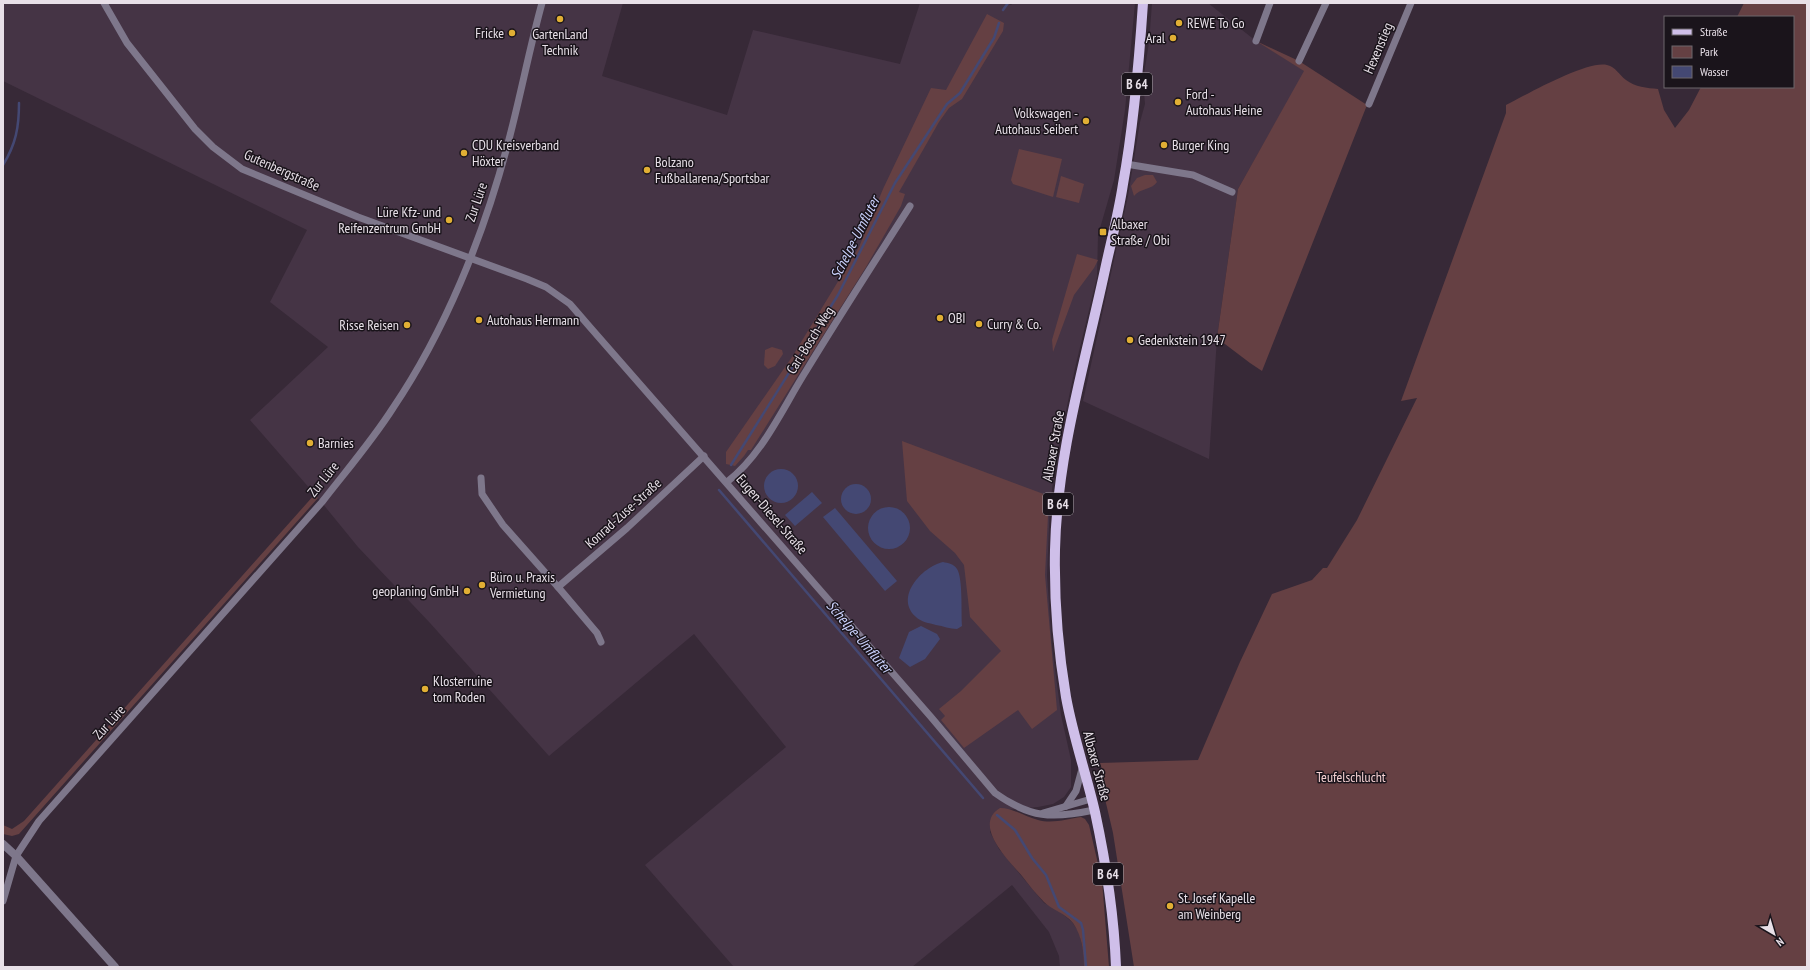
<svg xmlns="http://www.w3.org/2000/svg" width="1810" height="970" font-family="'PT Sans Narrow',sans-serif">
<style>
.built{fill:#453445}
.green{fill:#654043}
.water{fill:#444873}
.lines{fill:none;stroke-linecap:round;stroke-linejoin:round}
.stream{stroke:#444873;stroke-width:2.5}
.minor{stroke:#7e778b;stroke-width:7}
.tertiary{stroke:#7e778b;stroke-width:8}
.primary{stroke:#cfbfe9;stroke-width:10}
.poi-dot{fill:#e1af34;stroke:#1a141b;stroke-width:1.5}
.labels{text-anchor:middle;stroke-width:3;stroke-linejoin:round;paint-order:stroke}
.shield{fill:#1a141b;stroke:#aaa3aa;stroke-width:1}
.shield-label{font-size:13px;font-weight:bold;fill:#e8e0e8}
.poi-label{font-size:14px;fill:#e8e0e8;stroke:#1a141b;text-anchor:start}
.street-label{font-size:14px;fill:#e8e0e8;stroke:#1a141b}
.park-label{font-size:14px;fill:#f4d0d2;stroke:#1a141b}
.water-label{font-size:15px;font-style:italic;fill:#cad1fc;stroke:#1a141b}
</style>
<rect width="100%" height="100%" fill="#372937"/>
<g class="built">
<polygon points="3,3 623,3 602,76 727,115 753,30 900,64 920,3 1006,3 1011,5 1013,3 1135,3 1125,110 1114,180 1098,235 1097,277 1075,368 1058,449 1050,503 1047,576 1052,646 1061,715 1071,760 1071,787 1064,797 1053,804 1038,807 996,811 990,832 999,849 1044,903 1058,910 1072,922 1079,932 1084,953 1084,967 1060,967 1059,956 1049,932 1012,885 912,967 734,967 645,865 786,747 694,634 549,756 430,623 358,547 318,498 250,420 328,347 270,302 307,230 3,81"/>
<polygon points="1152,3 1208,3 1256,41 1305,71 1238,189 1217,338 1209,459 1083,401 1128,196 1140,122 1145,104 1143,80 1149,43"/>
</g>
<g class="green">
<path d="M1744,3H1807V967H1134L1113,833L1098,769H1102L1100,763L1198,760L1240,662L1272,594L1312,580L1323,568H1327L1357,520L1417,398L1401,401L1506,113V105C1526,95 1587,60 1607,65C1616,67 1619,75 1626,80C1635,87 1647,88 1658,89L1664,110L1675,128L1689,110L1701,87H1793V17H1737Z"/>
<polygon points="987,14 1004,23 1003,31 962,99 949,108 939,122 899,192 905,194 901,206 866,267 751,450 748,450 744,456 735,466 726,464 726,452 792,357 859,247 883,189 931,88 946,90"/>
<polygon points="1256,41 1299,61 1367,105 1262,371 1250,363 1217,338 1238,189 1304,71"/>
<polygon points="1019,149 1062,159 1053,197 1013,184 1011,180"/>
<path d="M1145,175H1153L1157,182C1152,190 1140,188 1134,196L1131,186L1137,178Z"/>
<polygon points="1061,176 1084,184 1079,203 1056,197"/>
<polygon points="1077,254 1098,260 1094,268 1074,295 1053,352 1052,340"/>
<polygon points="772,347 782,350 783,354 775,366 768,369 764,365 765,350"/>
<polygon points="902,441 1049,496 1045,575 1057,710 1032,729 1018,710 964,748 941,720 945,716 939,709 961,691 1001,651 970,617 964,565 955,553 930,531 907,501"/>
<polygon points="315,494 318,498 19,834 12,836 3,834 3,825 12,829 24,821"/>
<path d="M1000,808C1013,808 1026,817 1038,820C1052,824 1068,819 1081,817L1085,819L1089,825L1102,881L1109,967H1084C1084,952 1082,936 1073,923C1065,913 1052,910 1044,902C1036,894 1029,885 1022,876C1009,861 972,825 1000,808Z"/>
</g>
<g class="water">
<circle cx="781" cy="486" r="17"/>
<circle cx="856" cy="499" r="15"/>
<polygon points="812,492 822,503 795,526 785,515"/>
<circle cx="889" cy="528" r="21"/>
<polygon points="835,508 897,581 885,591 823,517"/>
<path d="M943,562C948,563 954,564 957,569C963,578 961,613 962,626L957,629C950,629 943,626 936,625C929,623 921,622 916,617C894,597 922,567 943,562Z"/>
<polygon points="921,626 937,634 940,639 925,659 910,667 899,658 909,632"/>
</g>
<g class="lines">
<g class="stream">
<polyline points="1003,10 1008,3"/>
<path d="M3,165C16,144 19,127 19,103"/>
<polyline points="731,465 838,295 895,183 947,104 960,93 994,38 999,23"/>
<polyline points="719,490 983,798"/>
<polyline points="997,815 1015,830 1032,858 1046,875 1059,907 1081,923 1083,930 1086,967"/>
</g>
<g class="minor">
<path d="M104,3L127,43L195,129L213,147L242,169L358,217L527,279L546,287L570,304L589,326L931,717L995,793C1030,818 1052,819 1094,810"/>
<polyline points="1256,41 1270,3"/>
<polyline points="1299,61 1326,3"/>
<polyline points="1369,104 1411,3"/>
<polyline points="1126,164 1193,175 1232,192"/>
<polyline points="481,478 482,494 503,525 558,587"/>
<path d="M727,482C763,454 782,409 806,371C840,315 875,261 910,206"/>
<polyline points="601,642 597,633 558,587 627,528 704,456"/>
<polyline points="1066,806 1076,791 1082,769"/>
<polyline points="1043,813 1091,799"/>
<path d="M3,901L16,856L39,821L322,502C346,471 372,441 393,408C445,331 483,237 507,147C520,99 529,50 542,3"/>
</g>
<polyline class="tertiary" points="3,844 16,856 115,967"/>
<path class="primary" d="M1116,967C1114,914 1106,863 1095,812C1086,773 1073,736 1066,697C1058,649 1054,599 1055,550C1057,453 1086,360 1106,265C1112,238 1119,211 1123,184C1134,124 1139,63 1143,3"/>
</g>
<g class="poi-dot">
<circle cx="560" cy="19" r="4"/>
<circle cx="1179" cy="23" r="4"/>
<circle cx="512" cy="33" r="4"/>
<circle cx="1173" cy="38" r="4"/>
<circle cx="1178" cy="102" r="4"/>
<circle cx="1086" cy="121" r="4"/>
<circle cx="1164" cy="145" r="4"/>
<circle cx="464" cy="153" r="4"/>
<circle cx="647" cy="170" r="4"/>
<circle cx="449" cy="220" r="4"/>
<rect x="1099" y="228" width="8" height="8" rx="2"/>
<circle cx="940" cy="318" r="4"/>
<circle cx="479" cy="320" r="4"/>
<circle cx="979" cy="324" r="4"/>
<circle cx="407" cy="325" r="4"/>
<circle cx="1130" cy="340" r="4"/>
<circle cx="310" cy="443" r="4"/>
<circle cx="482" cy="585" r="4"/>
<circle cx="467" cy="591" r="4"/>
<circle cx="425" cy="689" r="4"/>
<circle cx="1170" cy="906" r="4"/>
</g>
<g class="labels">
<g class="shield">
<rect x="1122" y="73" width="30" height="22" rx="3"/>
<rect x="1043" y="493" width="30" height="22" rx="3"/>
<rect x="1093" y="863" width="30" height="22" rx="3"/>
</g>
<g class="shield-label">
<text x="1137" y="89">B 64</text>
<text x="1058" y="509">B 64</text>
<text x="1108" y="879">B 64</text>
</g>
<g class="poi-label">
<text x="1187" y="28">REWE To Go</text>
<text x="504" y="38" text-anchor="end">Fricke</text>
<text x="560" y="39" text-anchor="middle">GartenLand<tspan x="560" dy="16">Technik</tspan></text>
<text x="1165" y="43" text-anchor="end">Aral</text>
<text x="1186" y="99">Ford -<tspan x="1186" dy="16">Autohaus Heine</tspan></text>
<text x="1078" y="118" text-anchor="end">Volkswagen -<tspan x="1078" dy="16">Autohaus Seibert</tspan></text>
<text x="472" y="150">CDU Kreisverband<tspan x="472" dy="16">Höxter</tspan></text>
<text x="1172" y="150">Burger King</text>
<text x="655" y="167">Bolzano<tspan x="655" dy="16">Fußballarena/Sportsbar</tspan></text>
<text x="441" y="217" text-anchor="end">Lüre Kfz- und<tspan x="441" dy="16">Reifenzentrum GmbH</tspan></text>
<text x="1111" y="229">Albaxer<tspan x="1111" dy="16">Straße / Obi</tspan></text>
<text x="948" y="323">OBI</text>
<text x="487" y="325">Autohaus Hermann</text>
<text x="987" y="329">Curry &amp; Co.</text>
<text x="399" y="330" text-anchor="end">Risse Reisen</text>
<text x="1138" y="345">Gedenkstein 1947</text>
<text x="318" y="448">Barnies</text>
<text x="490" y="582">Büro u. Praxis<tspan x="490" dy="16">Vermietung</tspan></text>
<text x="459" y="596" text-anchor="end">geoplaning GmbH</text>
<text x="433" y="686">Klosterruine<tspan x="433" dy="16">tom Roden</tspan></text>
<text x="1178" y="903">St. Josef Kapelle<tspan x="1178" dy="16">am Weinberg</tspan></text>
</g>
<g class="street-label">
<text transform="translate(1378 48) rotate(-67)" y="5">Hexenstieg</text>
<text transform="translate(282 170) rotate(24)" y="5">Gutenbergstraße</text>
<text transform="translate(476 202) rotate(-71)" y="5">Zur Lüre</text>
<text transform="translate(810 340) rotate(-58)" y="5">Carl-Bosch-Weg</text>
<text transform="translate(1053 446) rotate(-80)" y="5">Albaxer Straße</text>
<text transform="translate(323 479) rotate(-51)" y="5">Zur Lüre</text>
<text transform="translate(623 513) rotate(-42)" y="5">Konrad-Zuse-Straße</text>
<text transform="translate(772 514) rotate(49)" y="5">Eugen-Diesel-Straße</text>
<text transform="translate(109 722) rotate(-48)" y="5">Zur Lüre</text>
<text transform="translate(1097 766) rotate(75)" y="5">Albaxer Straße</text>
</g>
<g class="park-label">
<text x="1351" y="782">Teufelschlucht</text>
</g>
<g class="water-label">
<text transform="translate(855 238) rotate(-63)" y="5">Schelpe-Umfluter</text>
<text transform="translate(859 637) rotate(49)" y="5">Schelpe-Umfluter</text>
</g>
</g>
<rect width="1810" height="970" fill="none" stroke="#e8e0e8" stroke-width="8"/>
<rect x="1664" y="16" width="130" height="72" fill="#1a141b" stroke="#6c666d"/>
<rect x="1672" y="29" width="20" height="6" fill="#cfbfe9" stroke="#6c666d"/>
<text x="1700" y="36" font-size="12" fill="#e8e0e8">Straße</text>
<rect x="1672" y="46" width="20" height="12" fill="#654043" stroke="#6c666d"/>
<text x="1700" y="56" font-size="12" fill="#e8e0e8">Park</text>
<rect x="1672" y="66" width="20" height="12" fill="#444873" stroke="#6c666d"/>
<text x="1700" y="76" font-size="12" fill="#e8e0e8">Wasser</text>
<g transform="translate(1774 934) rotate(142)" stroke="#1a141b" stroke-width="3" paint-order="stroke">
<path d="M0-3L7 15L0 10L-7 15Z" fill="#e8e0e8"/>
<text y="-6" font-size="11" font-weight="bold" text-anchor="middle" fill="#e8e0e8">N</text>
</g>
</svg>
